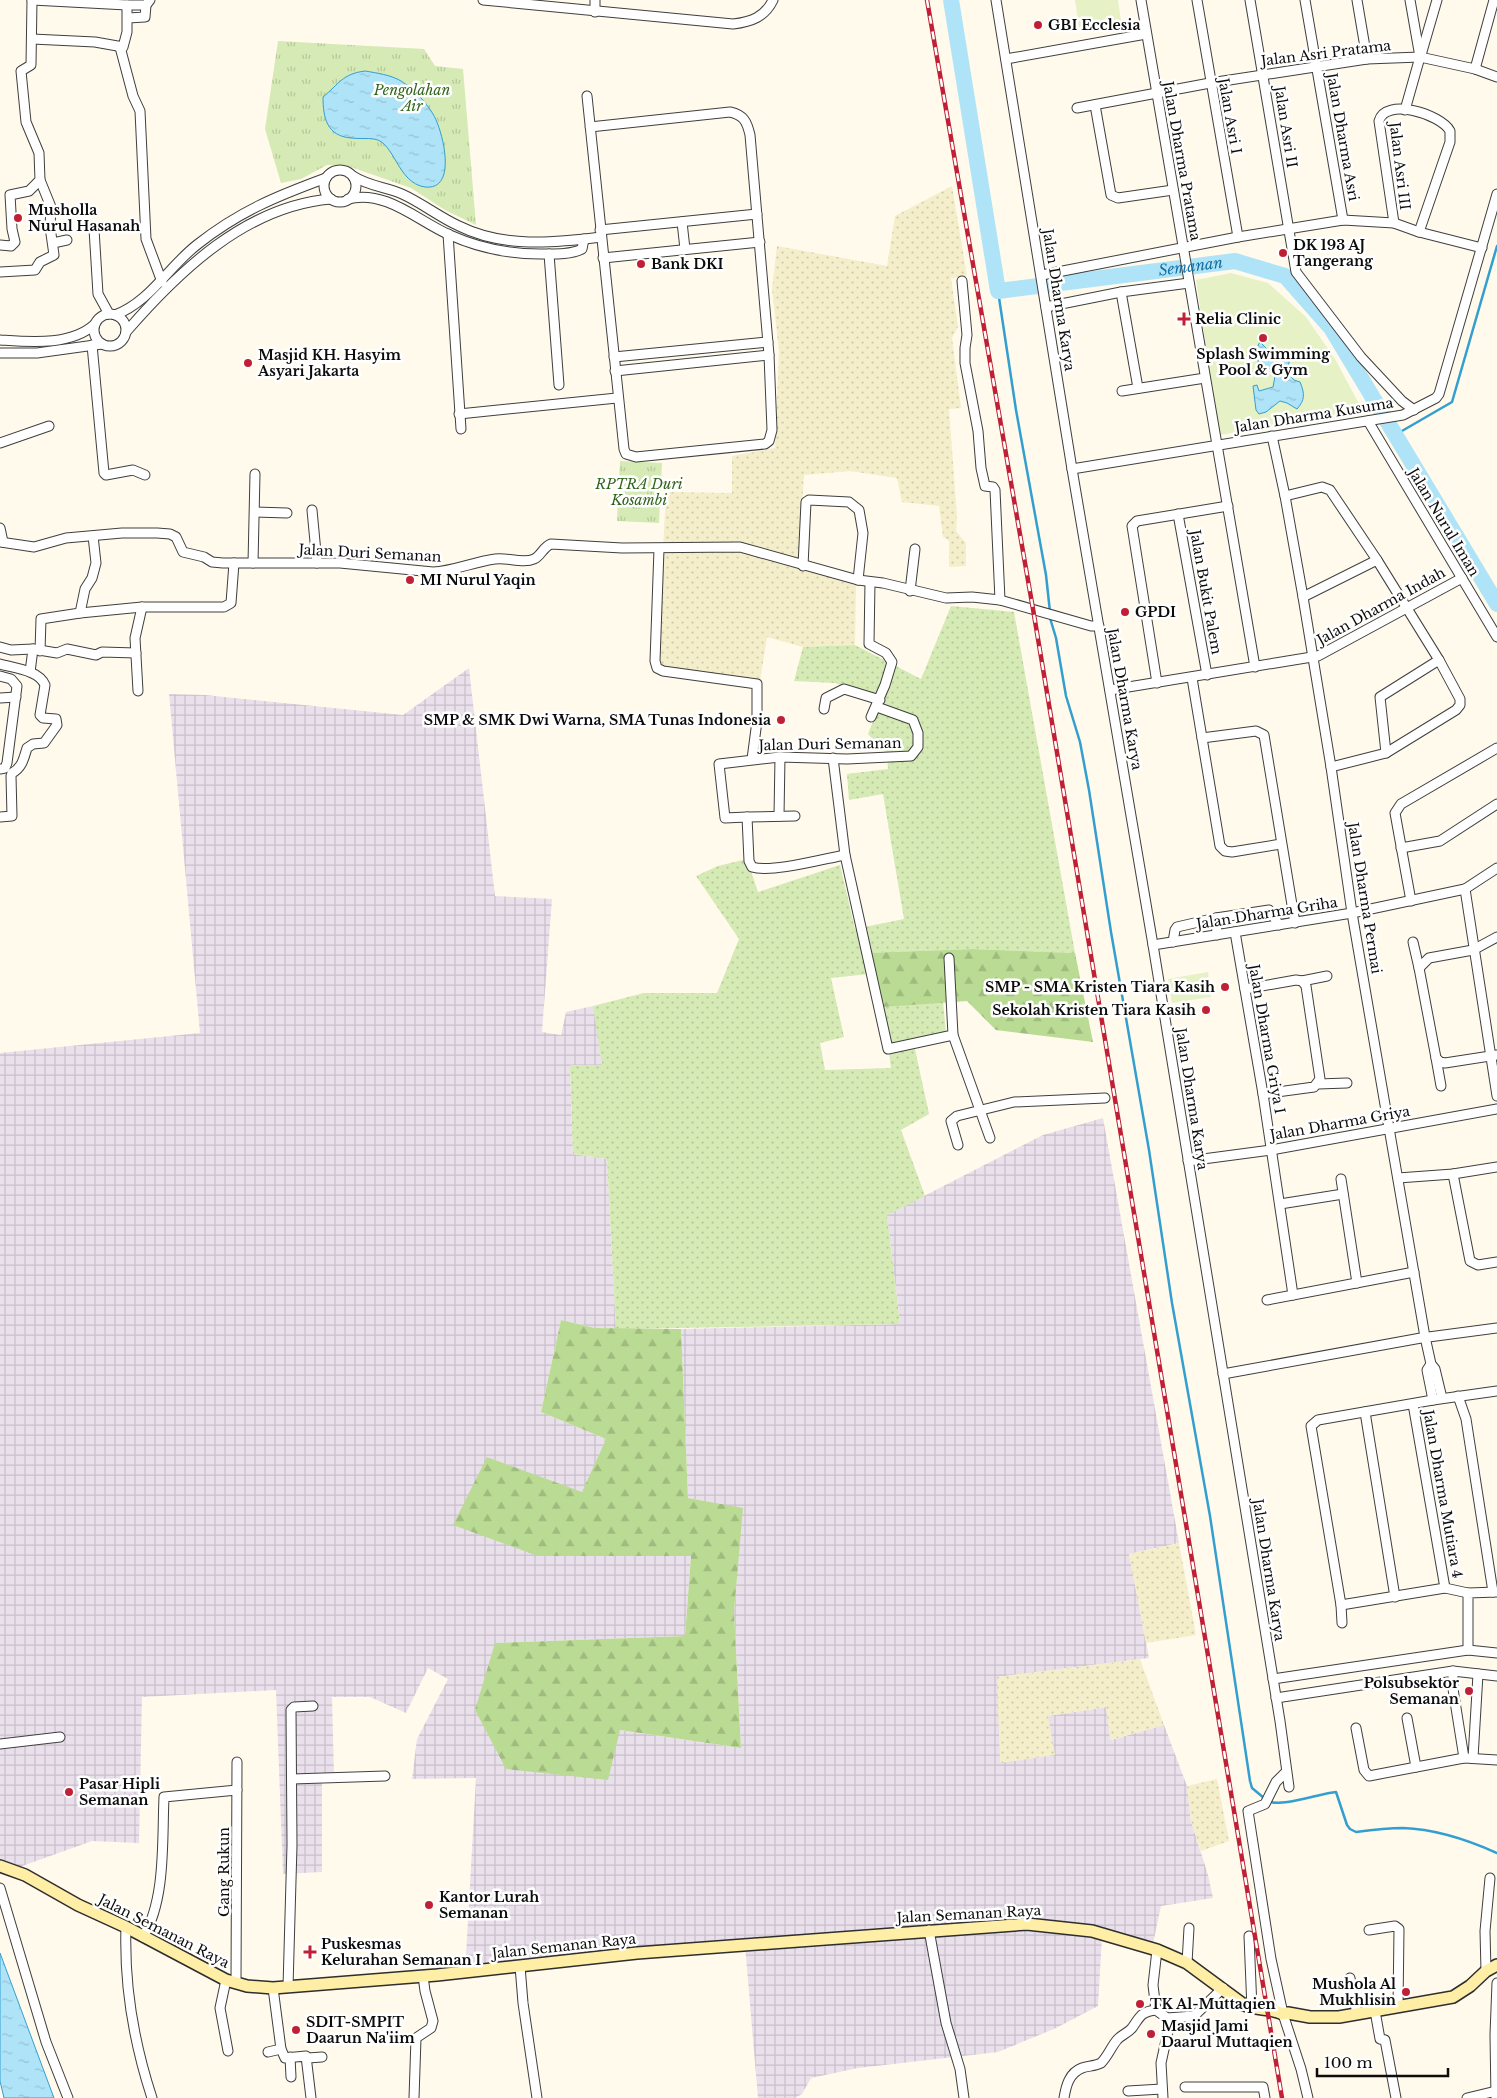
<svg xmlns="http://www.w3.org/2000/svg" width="1497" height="2098" font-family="'Libre Baskerville',serif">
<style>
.industrial{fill:url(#industrial-grid)}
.farmland{fill:url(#farmland-dots)}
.grass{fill:url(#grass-dots)}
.forest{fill:url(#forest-firs)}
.park{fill:url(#park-tufts)}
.pitch{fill:#e6f1c6}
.water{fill:url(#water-ripples);stroke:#339fd1}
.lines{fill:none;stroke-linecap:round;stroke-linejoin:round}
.stream{stroke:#339fd1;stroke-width:2.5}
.river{stroke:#afe3f8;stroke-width:16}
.street-casing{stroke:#3f3f3f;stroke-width:11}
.secondary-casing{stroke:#2e2e2e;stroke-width:14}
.street{stroke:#fff;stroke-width:9}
.secondary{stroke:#ffeea6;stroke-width:11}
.rail-casing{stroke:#c02035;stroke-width:4.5}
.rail{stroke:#fff;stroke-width:2.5;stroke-dasharray:8;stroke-linecap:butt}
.poi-dot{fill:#c02035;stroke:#fff;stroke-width:2}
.labels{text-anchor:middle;stroke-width:5;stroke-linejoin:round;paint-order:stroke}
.poi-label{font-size:14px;font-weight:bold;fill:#0c0c0c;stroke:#fff;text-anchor:start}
.street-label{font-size:14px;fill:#0c0c0c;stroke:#fff}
.park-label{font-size:14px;font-style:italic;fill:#31651b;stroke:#fff}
.water-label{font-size:15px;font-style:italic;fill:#126fa1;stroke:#fff}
</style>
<defs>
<pattern id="industrial-grid" width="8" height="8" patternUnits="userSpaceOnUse" patternTransform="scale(1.25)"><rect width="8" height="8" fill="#e9e0ec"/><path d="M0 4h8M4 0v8" fill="none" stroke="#c7bfc9"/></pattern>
<pattern id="farmland-dots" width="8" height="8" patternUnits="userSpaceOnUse" patternTransform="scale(1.25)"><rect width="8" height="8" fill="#f5eecb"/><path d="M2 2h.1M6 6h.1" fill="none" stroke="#d1cbad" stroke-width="1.8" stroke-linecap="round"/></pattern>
<pattern id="grass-dots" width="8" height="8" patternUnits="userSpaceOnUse" patternTransform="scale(1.25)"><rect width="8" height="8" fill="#d5eab4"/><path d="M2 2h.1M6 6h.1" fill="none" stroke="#b6c89a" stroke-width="1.8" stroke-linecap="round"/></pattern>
<pattern id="forest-firs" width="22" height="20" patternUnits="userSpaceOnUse" patternTransform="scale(1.25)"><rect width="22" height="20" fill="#badb93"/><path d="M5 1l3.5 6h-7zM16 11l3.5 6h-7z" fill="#9fbb7e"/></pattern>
<pattern id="park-tufts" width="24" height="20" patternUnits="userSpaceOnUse" patternTransform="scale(1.25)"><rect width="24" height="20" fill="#d5eab4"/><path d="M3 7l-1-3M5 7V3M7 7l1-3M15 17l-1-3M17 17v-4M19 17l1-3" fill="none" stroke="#b6c89a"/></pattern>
<pattern id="water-ripples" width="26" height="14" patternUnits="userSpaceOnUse" patternTransform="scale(1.25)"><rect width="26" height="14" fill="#afe3f8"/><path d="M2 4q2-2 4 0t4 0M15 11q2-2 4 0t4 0" fill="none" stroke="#95c2d3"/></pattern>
</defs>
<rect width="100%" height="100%" fill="#fffaeb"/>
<polygon class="industrial" points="469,668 495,896 552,899 542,1032 561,1035 566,1012 593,1006 595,1013 602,1065 570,1066 573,1154 607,1159 616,1329 595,1328 561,1320 541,1412 606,1439 582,1493 487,1457 538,1556 691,1556 685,1636 495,1643 620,1730 741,1748 734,1612 742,1509 688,1498 681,1329 900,1324 887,1215 1043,1135 1103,1118 1179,1543 1129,1554 1149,1658 997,1677 1048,1716 1106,1707 1111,1740 1164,1725 1187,1786 1191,1821 1208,1875 1213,1898 1161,1906 1152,1948 1102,1937 1098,2006 1056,2028 998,2052 858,2068 811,2078 802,2094 795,2098 758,2098 745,1945 465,1973 476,1778 412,1779 417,1739 448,1679 428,1668 406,1713 370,1697 332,1697 334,1776 322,1778 322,1872 283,1874 276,1690 142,1697 139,1843 92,1841 0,1874 0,1053 200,1033 169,694 205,695 403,715"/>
<g class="farmland">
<polygon points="952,186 967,276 951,278 958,327 952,338 961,408 949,409 957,516 956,531 966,543 966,566 949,567 949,541 943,537 939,506 902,502 897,478 850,471 804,475 798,566 856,585 855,645 803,647 767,637 760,681 657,665 666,492 732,493 732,456 775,448 779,351 772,289 777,246 887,266 895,216"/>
<polygon points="1179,1543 1196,1635 1146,1643 1129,1554"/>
<polygon points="1140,1659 1164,1725 1110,1740 1106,1707 1048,1716 1055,1755 1000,1763 997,1677"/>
<polygon points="1217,1779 1229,1841 1201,1851 1191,1821 1187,1786"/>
</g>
<polygon class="grass" points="951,606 1014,612 1075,953 973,949 865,953 869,974 831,978 844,1037 820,1043 825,1070 891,1068 883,1007 943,1001 946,1033 913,1040 929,1114 901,1130 925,1196 887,1215 900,1324 616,1329 607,1159 573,1154 570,1065 602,1065 593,1006 644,993 717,993 739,939 696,876 718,866 747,859 758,892 840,865 855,929 904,919 883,794 849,800 847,774 888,769 887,754 868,734 881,701 835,683 794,681 803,647 855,645 921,679"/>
<g class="forest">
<polygon points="973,949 1075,953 1093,1042 996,1030 967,1001 883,1007 864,953"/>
<polygon points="561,1320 595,1328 681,1329 688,1498 743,1508 734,1612 741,1748 620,1730 608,1780 506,1769 475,1710 495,1643 685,1636 691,1556 538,1556 453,1525 487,1457 582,1492 606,1439 541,1412"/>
</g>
<g class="park">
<polygon points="278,41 424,49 435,66 463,69 476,225 445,210 411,188 345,165 327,165 301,179 281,183 265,129"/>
<polygon points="620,461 662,463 659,523 617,521"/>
</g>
<g class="pitch">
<polygon points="1075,0 1118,0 1121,21 1079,27"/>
<polygon points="1231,273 1268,283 1306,317 1335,359 1364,413 1219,435 1196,280"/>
<polygon points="1208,972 1211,997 1172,1003 1168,979"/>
</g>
<g class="water">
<path d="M365,71C377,73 391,75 401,81C414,89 425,101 433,114C442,128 459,191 425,187C397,183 395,142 374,139C367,138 359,139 351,138C327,136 323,118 323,97C339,84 342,74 365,71Z"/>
<path d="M1260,342L1271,353L1286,352L1290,358L1287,372L1294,380L1300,382C1305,394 1305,400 1297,409L1287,403L1280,401L1266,412L1259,414L1256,410L1253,386L1257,385L1259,391L1273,387L1275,376L1269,368L1264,372H1259L1257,347Z"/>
<polygon points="0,1953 54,2098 4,2098 0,2081"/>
</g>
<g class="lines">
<g class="stream">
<polyline points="998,291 1016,410 1046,575 1050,612"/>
<polyline points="1395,435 1452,402 1497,246"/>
<polyline points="1050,618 1056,638 1066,696 1080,742 1089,790 1111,932 1149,1150 1172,1303 1210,1516 1250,1781 1252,1788 1264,1798"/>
<path d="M1269,1801C1280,1808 1321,1793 1336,1792L1347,1825L1350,1829L1356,1832C1371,1830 1387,1828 1403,1828C1435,1829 1468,1840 1497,1853"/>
</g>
<path class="river" id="s1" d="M951,0L998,291L1235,261L1285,276L1331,328L1497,604"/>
<g class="street-casing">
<g id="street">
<polyline points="32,0 127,5"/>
<path d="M483,0L733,24C751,22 765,17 773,0"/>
<polyline points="996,0 1072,469 1153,945 1280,1721 1289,1787"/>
<polyline points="1141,0 1255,667"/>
<polyline points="1197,0 1238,237"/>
<polyline points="1250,0 1296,272 1361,357 1402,401 1414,410"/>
<polyline points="1305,0 1343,220"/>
<polyline points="1357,0 1367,59"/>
<polyline points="595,12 595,0"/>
<polyline points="128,18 145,17 146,5"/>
<polyline points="32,39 95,42 123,47 127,32 127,5 146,5 150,0"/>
<polyline points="120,47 133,96 140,111 146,239 162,282"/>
<polyline points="1421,55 1437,0"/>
<polyline points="1006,59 1146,34"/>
<polyline points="1475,69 1494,0"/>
<path d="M587,96L624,449L626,454L636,457L765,444L769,441L772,430L769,355L750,135C747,122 744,115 730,112L590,127"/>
<polyline points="1095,105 1111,195 1118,198 1173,190"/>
<polyline points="1077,108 1210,83 1367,59 1420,57 1475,69 1497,77"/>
<polyline points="1405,110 1420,57 1410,0"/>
<circle cx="340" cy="186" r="16"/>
<path d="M353,176C368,186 386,187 402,194C422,203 439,217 459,226C503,248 554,243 601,237"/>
<path d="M348,199C386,189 419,222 450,235C479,248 509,254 540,254C553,254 570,255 582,249L584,239"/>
<polyline points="682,222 685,249"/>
<path d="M1394,223L1379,121C1385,97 1441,114 1450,131V142L1419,232"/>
<polyline points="94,229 98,294 109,314"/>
<polyline points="600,230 757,214"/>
<polyline points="448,234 461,429"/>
<polyline points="53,243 67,240"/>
<polyline points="0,245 11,246 15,242 12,229 10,195 29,191 40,180 39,153 26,122 21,71 31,65 32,0"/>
<polyline points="549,254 559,385"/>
<polyline points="603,258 760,242"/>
<polyline points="0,272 35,270 40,262 54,255 50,227 51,207 40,180"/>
<polyline points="1042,275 1238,237 1343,220 1394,223 1419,232 1482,248"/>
<polyline points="962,281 967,335 965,348 965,363 978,431 981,468 985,486 993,487 995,490 1000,600"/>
<polyline points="1121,292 1138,388"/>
<polyline points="1046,307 1121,292 1189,283"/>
<circle cx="110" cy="330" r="16"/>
<path d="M115,315C150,302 169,266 198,244C240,211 277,196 326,178"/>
<path d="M126,332C179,271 246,206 331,199"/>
<path d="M0,340C31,342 71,346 95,324"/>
<polyline points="92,345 104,473 106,475 133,470 145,475"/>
<polyline points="0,353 37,353 102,344"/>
<polyline points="614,357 768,342"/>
<polyline points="615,371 769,355"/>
<polyline points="1122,391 1205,378"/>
<polyline points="459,414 617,398"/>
<polyline points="1368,421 1497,637"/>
<polyline points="1272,436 1285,496 1303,597 1331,767 1352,913 1425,1337 1431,1364 1435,1369 1442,1398"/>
<polyline points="0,443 49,426"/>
<polyline points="1072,469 1403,415 1436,398 1439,394 1497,194"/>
<polyline points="1285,496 1322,487 1330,490 1377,560 1439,660 1460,699 1460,705 1456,710 1386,753 1331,767"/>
<polyline points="312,510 317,563"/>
<polyline points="255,512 287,513"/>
<polyline points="1178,514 1207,675"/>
<polyline points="0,528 3,542"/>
<path d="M0,542L34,547L66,538L122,533H157L170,534L176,537L183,552L204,557L212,562L223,563H340L433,572C454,571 473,562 495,559C507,557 523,564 534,559C541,556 543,547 551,544L622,548L740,547L858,580L883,583L946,598L972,597L1000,600L1091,626H1099"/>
<polyline points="659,549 655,661 657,668 663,671 757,684 757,721 752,759"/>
<polyline points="253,563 255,474"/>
<polyline points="803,566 806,502 809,500 849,502 859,510 863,533 858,580"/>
<polyline points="870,582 869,644 886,653 892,662 885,685 871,717"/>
<polyline points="910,591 915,549"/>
<polyline points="1303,597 1377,560"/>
<polyline points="80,613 142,607 224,607 231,603 234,563"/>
<polyline points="0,647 11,650 33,649 57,653 67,649 96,655 102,652 136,653"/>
<polyline points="40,651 41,619 80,613 85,589 92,578 96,563 93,536"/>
<path d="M0,664C14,668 39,670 45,685L40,715L43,718L56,719L57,725L44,743L33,744L27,748C24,758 22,768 12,773L11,776L12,816L0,817"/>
<polyline points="30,672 33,649"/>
<polyline points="0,676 11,679 17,686 7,763 5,768 0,769"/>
<polyline points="1192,678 1220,846 1225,851 1232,852 1281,844"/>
<polyline points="1157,683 1132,526 1137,521 1228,506"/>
<polyline points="1110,690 1318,656 1462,578"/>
<polyline points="138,691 135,638 142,607"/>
<polyline points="0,698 16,697"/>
<polyline points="824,709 826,698 844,689 880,700"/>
<polyline points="1202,738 1256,731 1264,735 1295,923"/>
<polyline points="1386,753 1380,697 1439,660"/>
<polyline points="833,758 845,855 888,1049 953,1035 949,958"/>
<polyline points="779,816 780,757"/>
<polyline points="747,817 795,816"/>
<polyline points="1401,848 1440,841 1497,804"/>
<path d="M845,855C823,859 772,873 752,867L749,861L747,817L725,818L719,764L780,757L847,759L911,756L918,747V733L913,720L877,707"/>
<polyline points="1465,889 1497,1096"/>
<polyline points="1411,901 1395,813 1401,804 1497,748"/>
<polyline points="1216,918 1269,910 1279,925"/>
<polyline points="1235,932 1263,1094 1293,1295"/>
<polyline points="1497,937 1473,950 1429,958 1419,968 1436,1058 1440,1062 1445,1063 1497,1055"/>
<polyline points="1173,942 1175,930 1177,927 1216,918 1217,935"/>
<polyline points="1413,942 1419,968"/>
<polyline points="1153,945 1352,913 1465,889 1497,868"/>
<polyline points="1302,981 1327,976"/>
<polyline points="1245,989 1296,980 1302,981 1306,986 1320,1079 1314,1087 1263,1094"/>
<polyline points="953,1035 990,1138"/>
<polyline points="1436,1058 1441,1086"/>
<polyline points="1318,1084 1347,1083"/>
<polyline points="958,1145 951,1121 957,1116 1014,1102 1105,1098"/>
<polyline points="1188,1161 1271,1150 1497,1109"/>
<polyline points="1453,1174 1470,1261 1478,1265 1497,1262"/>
<polyline points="1398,1178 1453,1174 1497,1167"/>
<polyline points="1341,1179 1357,1283"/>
<polyline points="1280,1204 1343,1194"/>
<polyline points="1267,1300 1414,1272"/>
<polyline points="1431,1364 1427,1370 1433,1400"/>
<polyline points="1223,1374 1421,1338 1497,1328"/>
<polyline points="1458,1396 1466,1419 1493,1592"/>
<polyline points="1413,1404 1445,1588"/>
<polyline points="1365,1412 1395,1597"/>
<polyline points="1468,1593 1445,1588 1341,1605 1311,1426 1318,1420 1433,1400 1497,1391"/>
<polyline points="1341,1605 1342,1623"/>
<polyline points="1468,1650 1468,1593 1497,1592"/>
<polyline points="1453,1671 1453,1689 1464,1758 1497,1760"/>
<polyline points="1273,1679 1468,1650 1497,1653"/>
<polyline points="1276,1698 1453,1671 1497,1676"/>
<polyline points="1407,1718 1416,1767"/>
<polyline points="1356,1728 1364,1770 1369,1776 1464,1758"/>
<polyline points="0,1744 60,1737"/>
<polyline points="1473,1758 1478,1674"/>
<polyline points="292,1779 385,1776"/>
<polyline points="0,1888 46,2042 68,2098"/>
<path d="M126,1927C124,1985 134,2043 152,2098"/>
<polyline points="929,1930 946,2023 960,2069 964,2098"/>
<polyline points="1369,1930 1395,1926 1399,1929 1398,2007"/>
<polyline points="1249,1936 1252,2009"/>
<path d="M143,1937C166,1900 162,1840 164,1797L237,1790"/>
<polyline points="1187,1963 1189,1928"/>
<polyline points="520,1966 523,2003 537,2098"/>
<polyline points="1486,1971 1485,1931 1490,1878"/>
<polyline points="1350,1978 1357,2014"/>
<polyline points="226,1980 220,2008 228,2051"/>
<polyline points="236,1983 237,1762"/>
<polyline points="288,1987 292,1845 291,1710 294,1707 313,1706"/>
<polyline points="273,1988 281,2049 285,2058 306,2056 311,2098"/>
<polyline points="1282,2009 1271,1959 1248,1811 1265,1804 1276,1782 1286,1772"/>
<polyline points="1156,2010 1167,2018 1170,2022 1161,2063 1163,2098"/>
<polyline points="1156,2010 1153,1985 1157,1950"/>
<polyline points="1375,2011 1380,2039 1385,2040 1396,2098"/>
<polyline points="1283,2014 1301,2069 1308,2098"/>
<polyline points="1167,2018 1194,2016 1223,1988"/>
<polyline points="268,2052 281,2049"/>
<polyline points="290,2057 291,2077"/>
<polyline points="308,2058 322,2057"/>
<polyline points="1185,2087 1263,2087 1265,2098"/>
<polyline points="1128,2091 1162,2089"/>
<polyline points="414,2098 416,2038 431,2028 433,2021 425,1991 423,1976"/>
<path d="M1064,2098C1066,2086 1069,2073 1082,2068C1088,2066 1095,2066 1101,2063C1108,2056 1111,2047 1117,2040C1121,2035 1128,2033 1132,2028C1140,2017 1140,2012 1156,2010"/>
<polyline points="1467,2098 1496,2091"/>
<polyline points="1496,2098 1495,2035 1497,1983"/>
</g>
</g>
<g class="secondary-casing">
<path id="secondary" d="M0,1866L25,1875L78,1905L126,1927L226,1980L247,1986L273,1988L437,1975L637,1953L1027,1924L1092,1931L1157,1950L1187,1963L1244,2005C1256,2010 1271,2008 1283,2014L1288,2013L1310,2017H1339L1453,1997L1470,1986L1486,1971L1497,1965"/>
</g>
<use href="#street" class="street"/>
<use href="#secondary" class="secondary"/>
<g class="rail-casing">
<polyline id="rail" points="927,0 1033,609 1282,2098"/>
</g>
<use href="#rail" class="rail"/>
</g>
<g class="poi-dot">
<circle cx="1038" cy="25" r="5"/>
<circle cx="18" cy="218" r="5"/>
<circle cx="1283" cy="253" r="5"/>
<circle cx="641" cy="264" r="5"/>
<path d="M1181.5 311.5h5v5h5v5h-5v5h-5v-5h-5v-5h5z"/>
<circle cx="1263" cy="338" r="5"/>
<circle cx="248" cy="363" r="5"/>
<circle cx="410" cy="580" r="5"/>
<circle cx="1125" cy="612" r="5"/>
<circle cx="781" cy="720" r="5"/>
<circle cx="1225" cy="987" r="5"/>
<circle cx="1206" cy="1010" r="5"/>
<circle cx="1469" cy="1691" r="5"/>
<circle cx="69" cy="1792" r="5"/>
<circle cx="429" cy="1905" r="5"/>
<path d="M307.5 1944.5h5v5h5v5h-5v5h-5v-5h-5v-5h5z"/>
<circle cx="1406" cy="1992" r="5"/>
<circle cx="1140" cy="2004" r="5"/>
<circle cx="296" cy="2030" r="5"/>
<circle cx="1151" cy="2034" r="5"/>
</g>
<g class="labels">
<g class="poi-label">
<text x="1048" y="30">GBI Ecclesia</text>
<text x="28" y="215">Musholla<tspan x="28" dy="16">Nurul Hasanah</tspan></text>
<text x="1293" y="250">DK 193 AJ<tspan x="1293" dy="16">Tangerang</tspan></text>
<text x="651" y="269">Bank DKI</text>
<text x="1195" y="324">Relia Clinic</text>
<text x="1263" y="359" text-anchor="middle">Splash Swimming<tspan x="1263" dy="16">Pool &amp; Gym</tspan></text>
<text x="258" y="360">Masjid KH. Hasyim<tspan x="258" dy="16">Asyari Jakarta</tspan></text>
<text x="420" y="585">MI Nurul Yaqin</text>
<text x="1135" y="617">GPDI</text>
<text x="771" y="725" text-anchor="end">SMP &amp; SMK Dwi Warna, SMA Tunas Indonesia</text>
<text x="1215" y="992" text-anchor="end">SMP - SMA Kristen Tiara Kasih</text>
<text x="1196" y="1015" text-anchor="end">Sekolah Kristen Tiara Kasih</text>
<text x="1459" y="1688" text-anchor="end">Polsubsektor<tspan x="1459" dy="16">Semanan</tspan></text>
<text x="79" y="1789">Pasar Hipli<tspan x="79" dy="16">Semanan</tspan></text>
<text x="439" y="1902">Kantor Lurah<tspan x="439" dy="16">Semanan</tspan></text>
<text x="321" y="1949">Puskesmas<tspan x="321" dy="16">Kelurahan Semanan I</tspan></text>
<text x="1396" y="1989" text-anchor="end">Mushola Al<tspan x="1396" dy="16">Mukhlisin</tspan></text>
<text x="1150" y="2009">TK Al-Muttaqien</text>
<text x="306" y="2027">SDIT-SMPIT<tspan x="306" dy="16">Daarun Na'iim</tspan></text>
<text x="1161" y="2031">Masjid Jami<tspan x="1161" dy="16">Daarul Muttaqien</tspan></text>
</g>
<g class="street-label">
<text transform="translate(1326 53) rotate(-7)" y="5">Jalan Asri Pratama</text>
<text transform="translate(1230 116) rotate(80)" y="5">Jalan Asri I</text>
<text transform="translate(1286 127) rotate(81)" y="5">Jalan Asri II</text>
<text transform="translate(1343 137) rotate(80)" y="5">Jalan Dharma Asri</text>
<text transform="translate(1182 161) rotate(80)" y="5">Jalan Dharma Pratama</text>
<text transform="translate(1400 166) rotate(83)" y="5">Jalan Asri III</text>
<text transform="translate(1059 300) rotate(81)" y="5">Jalan Dharma Karya</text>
<text transform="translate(1314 415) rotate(-9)" y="5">Jalan Dharma Kusuma</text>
<text transform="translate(1444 522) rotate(59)" y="5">Jalan Nurul Iman</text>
<text transform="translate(370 553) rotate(3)" y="5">Jalan Duri Semanan</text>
<text transform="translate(1206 592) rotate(80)" y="5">Jalan Bukit Palem</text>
<text transform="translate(1381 606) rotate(-29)" y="5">Jalan Dharma Indah</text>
<text transform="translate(1125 699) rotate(80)" y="5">Jalan Dharma Karya</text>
<text transform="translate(830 744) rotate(-1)" y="5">Jalan Duri Semanan</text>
<text transform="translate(1365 898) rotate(81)" y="5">Jalan Dharma Permai</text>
<text transform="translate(1267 913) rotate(-9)" y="5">Jalan Dharma Griha</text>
<text transform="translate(1267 1039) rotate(80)" y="5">Jalan Dharma Griya I</text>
<text transform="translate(1192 1099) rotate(81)" y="5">Jalan Dharma Karya</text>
<text transform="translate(1340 1123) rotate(-10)" y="5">Jalan Dharma Griya</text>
<text transform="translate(1443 1494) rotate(80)" y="5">Jalan Dharma Mutiara 4</text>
<text transform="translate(1269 1570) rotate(81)" y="5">Jalan Dharma Karya</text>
<text transform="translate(224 1872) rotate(-90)" y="5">Gang Rukun</text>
<text transform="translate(969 1914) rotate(-3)" y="5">Jalan Semanan Raya</text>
<text transform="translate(164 1931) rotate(27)" y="5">Jalan Semanan Raya</text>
<text transform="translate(564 1946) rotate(-6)" y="5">Jalan Semanan Raya</text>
</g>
<g class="park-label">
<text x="412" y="95">Pengolahan<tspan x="412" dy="16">Air</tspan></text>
<text x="639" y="489">RPTRA Duri<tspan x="639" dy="16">Kosambi</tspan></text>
</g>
<g class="water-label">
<text dy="5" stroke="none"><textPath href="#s1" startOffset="489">Semanan</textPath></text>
</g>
</g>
<path d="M1317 2068v8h131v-8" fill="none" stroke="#0c0c0c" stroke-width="2.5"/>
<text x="1324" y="2068" font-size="15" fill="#0c0c0c" stroke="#ffffff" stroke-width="4" paint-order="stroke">100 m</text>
</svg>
